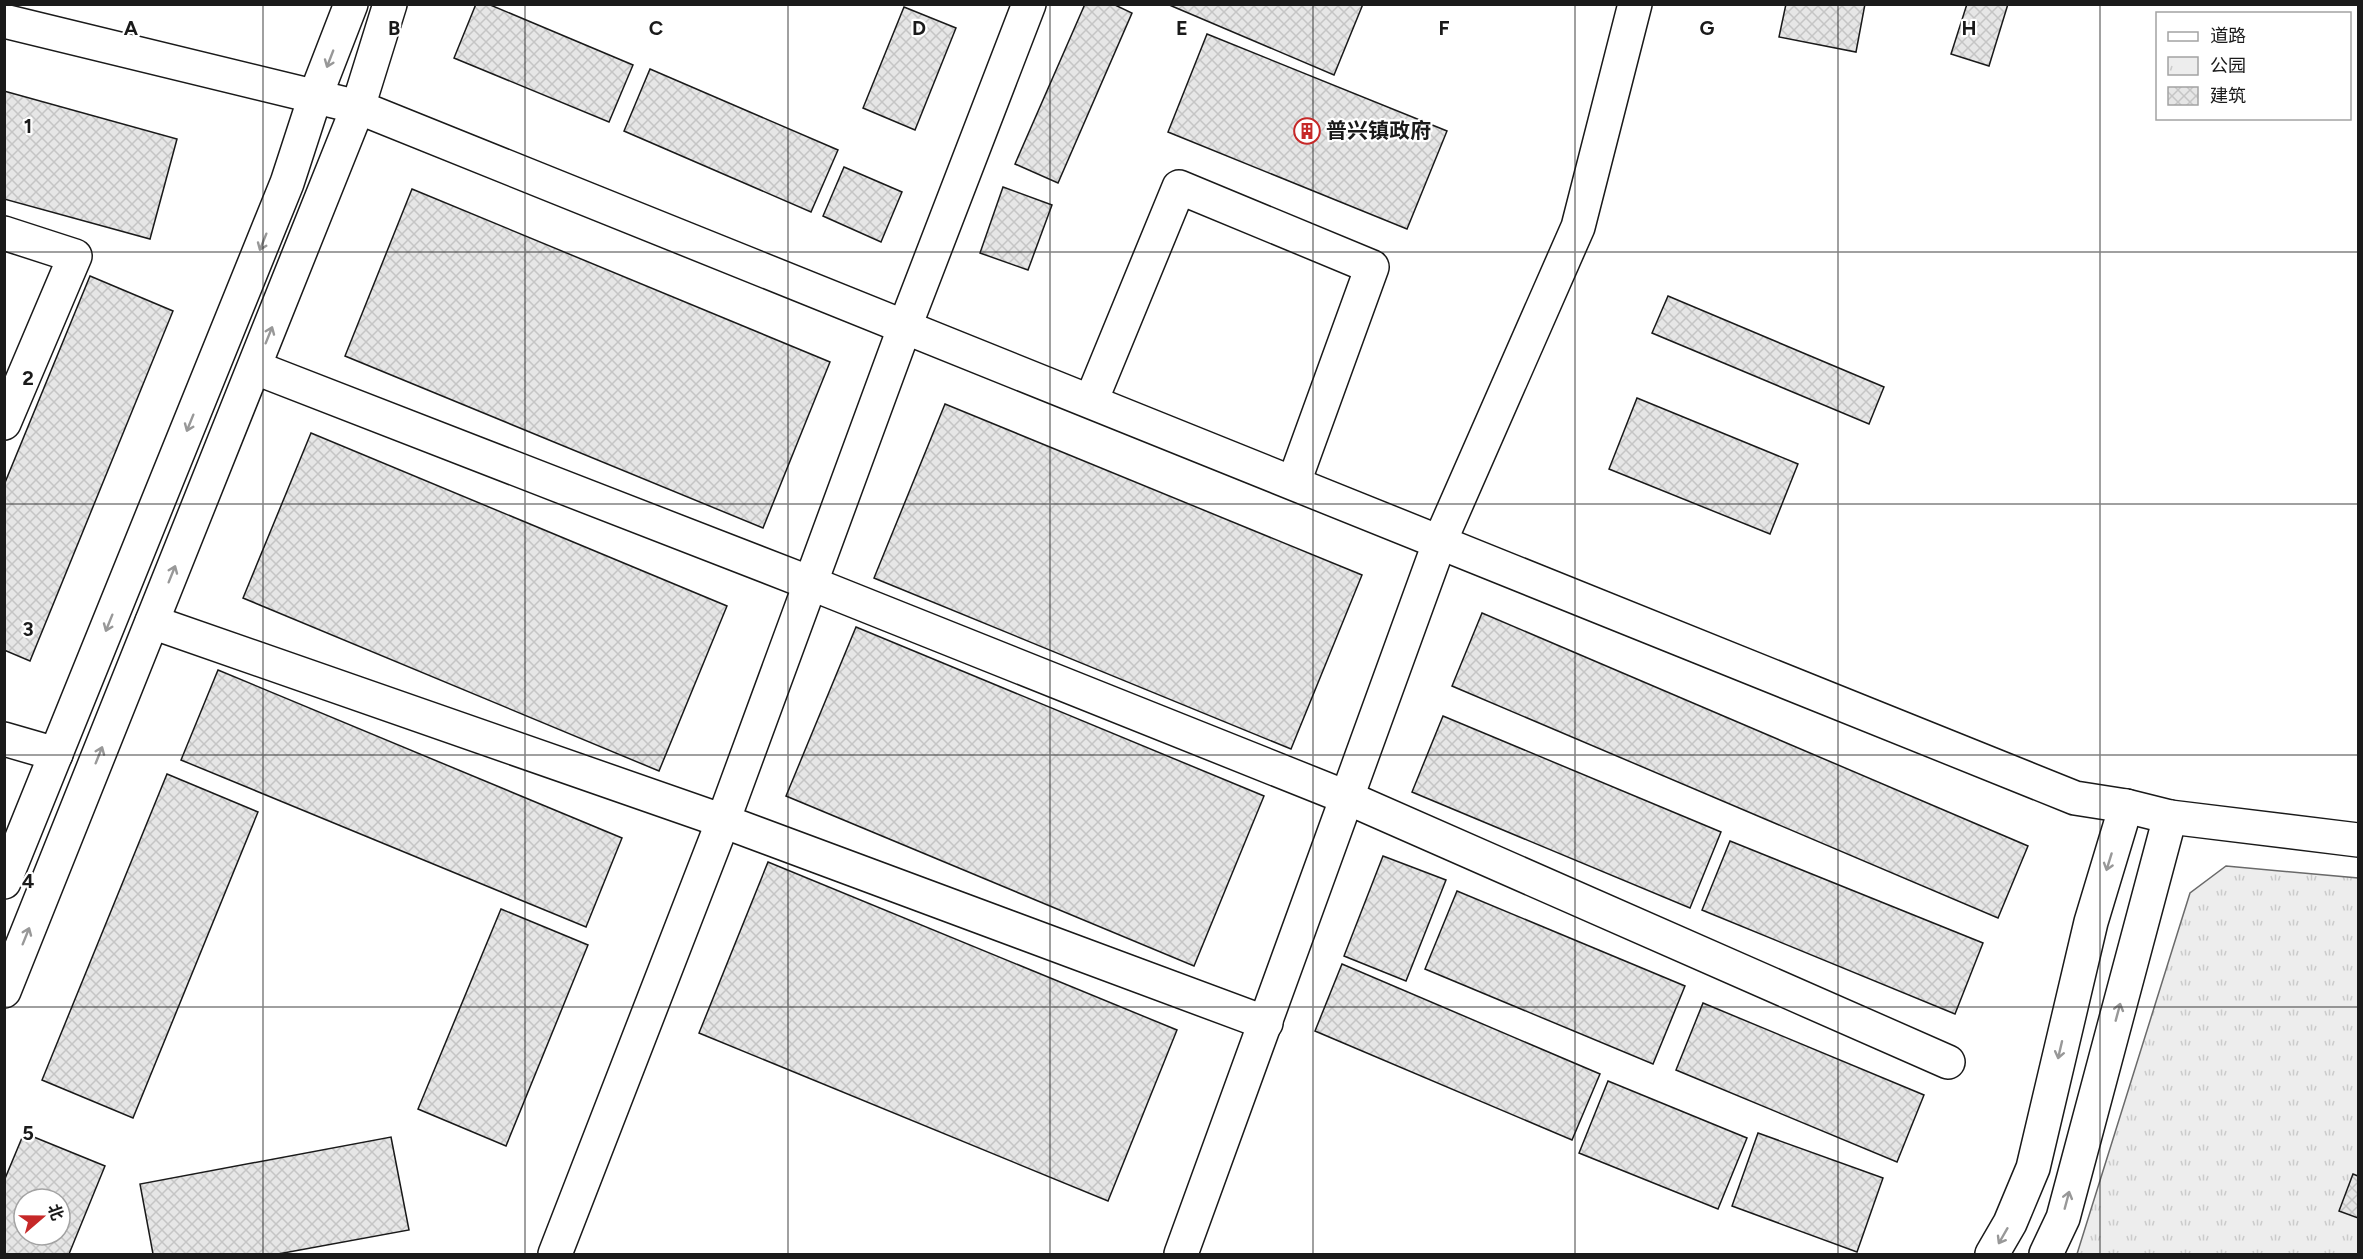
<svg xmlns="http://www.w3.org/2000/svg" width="2363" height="1259" font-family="Figtree,'Noto Sans SC',sans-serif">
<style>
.park{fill:url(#park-tufts);stroke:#6a6a6a;stroke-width:1.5}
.building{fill:url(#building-cross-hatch);stroke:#1a1a1a;stroke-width:1.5;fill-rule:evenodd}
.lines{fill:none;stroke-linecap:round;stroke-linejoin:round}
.minor-casing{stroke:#1a1a1a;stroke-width:36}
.tertiary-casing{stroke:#1a1a1a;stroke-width:36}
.minor{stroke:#fff;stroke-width:33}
.tertiary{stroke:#fff;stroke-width:33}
.oneway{stroke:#989898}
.grid{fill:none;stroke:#1a1a1a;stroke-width:1.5;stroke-opacity:0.55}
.labels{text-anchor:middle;stroke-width:4.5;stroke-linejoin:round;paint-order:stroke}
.poi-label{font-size:21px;font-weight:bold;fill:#1a1a1a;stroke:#fff;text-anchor:start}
.grid-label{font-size:20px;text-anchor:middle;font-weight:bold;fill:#1a1a1a;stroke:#fff;stroke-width:4.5;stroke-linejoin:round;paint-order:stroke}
</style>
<defs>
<pattern id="park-tufts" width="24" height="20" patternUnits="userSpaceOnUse" patternTransform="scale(1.5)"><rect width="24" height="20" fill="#ededed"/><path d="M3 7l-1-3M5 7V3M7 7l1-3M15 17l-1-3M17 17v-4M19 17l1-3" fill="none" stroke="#cbcbcb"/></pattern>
<pattern id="building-cross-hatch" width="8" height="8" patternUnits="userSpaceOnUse" patternTransform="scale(1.5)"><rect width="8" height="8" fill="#e6e6e6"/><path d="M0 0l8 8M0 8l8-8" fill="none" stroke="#c5c5c5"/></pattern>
</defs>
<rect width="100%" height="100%" fill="#fff"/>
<polygon class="park" points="2226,866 2358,878 2358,1254 2077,1254 2190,893"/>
<g class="building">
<polygon points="476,4 488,4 633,65 609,122 454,58"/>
<polygon points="1085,4 1113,4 1132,13 1058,183 1015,164"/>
<polygon points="1167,4 1363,4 1334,75"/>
<polygon points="1786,4 1865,4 1856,52 1779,37"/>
<polygon points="1967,4 2008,4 1989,66 1951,54"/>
<polygon points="904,7 956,28 915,130 863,108"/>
<polygon points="1207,34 1447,131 1407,229 1168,132"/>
<polygon points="650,69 838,150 811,212 624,131"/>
<polygon points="4,91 177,139 150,239 4,199"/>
<polygon points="844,167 902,192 881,242 823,216"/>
<polygon points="1003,187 1052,205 1028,270 980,253"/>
<polygon points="412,189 830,362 763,528 345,356"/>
<polygon points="90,276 173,311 30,661 4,650 4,485"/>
<polygon points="1668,296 1884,387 1869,424 1652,333"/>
<polygon points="1637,398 1798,464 1770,534 1609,469"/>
<polygon points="945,404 1362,575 1291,749 874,578"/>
<polygon points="311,433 727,606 659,771 243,598"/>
<polygon points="1482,613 2028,846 1998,918 1452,686"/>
<polygon points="856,627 1264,796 1194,966 786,796"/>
<polygon points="218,670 622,838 586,927 181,760"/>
<polygon points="1443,716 1721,832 1690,908 1412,792"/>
<polygon points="167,774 258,812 133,1118 42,1080"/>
<polygon points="1730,841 1983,943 1955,1014 1702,910"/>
<polygon points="1383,856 1446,880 1406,981 1344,956"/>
<polygon points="768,862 1177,1030 1108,1201 699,1033"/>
<polygon points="1457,891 1685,986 1653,1064 1425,969"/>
<polygon points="501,909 588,945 506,1146 418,1109"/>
<polygon points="1342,964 1600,1074 1572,1140 1315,1031"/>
<polygon points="1703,1003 1924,1095 1897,1162 1676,1070"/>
<polygon points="1608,1081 1747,1138 1718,1209 1579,1153"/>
<path d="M24,1133L105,1166L69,1254H4V1181ZM24,1199H60V1235H24Z"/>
<polygon points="1758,1133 1883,1178 1857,1252 1732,1206"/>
<polygon points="391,1137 409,1230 278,1254 153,1254 140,1184"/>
<polygon points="2353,1174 2358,1176 2358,1218 2339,1211"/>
</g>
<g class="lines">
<g class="minor-casing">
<g id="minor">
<polyline points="4,233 75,256 4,423"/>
<polyline points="256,368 810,583 1348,798 1948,1062"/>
<polyline points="1091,401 1179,187 1372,267 1294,482"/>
<polyline points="152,622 723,821 1266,1023"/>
<polyline points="4,739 56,754"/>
<polyline points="555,1254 723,821 905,326 1029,4"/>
</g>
</g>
<g class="tertiary-casing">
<g id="tertiary">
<polyline points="4,21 358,107 2075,798 2126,806 2170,817 2358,840"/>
<polyline points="4,882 287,183 315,97 351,4"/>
<polyline points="4,991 358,107 390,4"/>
<polyline points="1181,1254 1440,541 1578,227 1635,4"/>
<polyline points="1992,1254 2010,1223 2033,1168 2091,922 2126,806"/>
<polyline points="2046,1254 2063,1218 2170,817"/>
</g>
</g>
<use href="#minor" class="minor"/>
<use href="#tertiary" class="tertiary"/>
</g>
<defs><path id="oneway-shaft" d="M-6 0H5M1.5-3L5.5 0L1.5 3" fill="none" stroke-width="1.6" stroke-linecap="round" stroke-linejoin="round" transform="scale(1.5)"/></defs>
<g class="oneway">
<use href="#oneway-shaft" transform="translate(330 59) rotate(111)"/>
<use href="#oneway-shaft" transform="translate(263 242) rotate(112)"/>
<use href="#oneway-shaft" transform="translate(269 335) rotate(-68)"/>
<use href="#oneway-shaft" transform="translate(190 423) rotate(112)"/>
<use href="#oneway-shaft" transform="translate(172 574) rotate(-68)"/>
<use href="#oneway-shaft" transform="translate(109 623) rotate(112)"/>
<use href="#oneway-shaft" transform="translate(99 755) rotate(-68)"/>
<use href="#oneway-shaft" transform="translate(2109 862) rotate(107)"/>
<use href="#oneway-shaft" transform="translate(26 936) rotate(-68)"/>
<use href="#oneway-shaft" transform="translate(2118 1012) rotate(-75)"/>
<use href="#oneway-shaft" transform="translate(2060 1050) rotate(103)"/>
<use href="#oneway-shaft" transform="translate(2067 1200) rotate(-75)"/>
<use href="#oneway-shaft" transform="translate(2003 1236) rotate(120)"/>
</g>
<path class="grid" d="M263,4V1254M525,4V1254M788,4V1254M1050,4V1254M1313,4V1254M1575,4V1254M1838,4V1254M2100,4V1254M4,252H2358M4,504H2358M4,755H2358M4,1007H2358"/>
<defs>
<g id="building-ring" transform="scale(1.35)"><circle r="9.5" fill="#fff" stroke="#c62828" stroke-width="1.5"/><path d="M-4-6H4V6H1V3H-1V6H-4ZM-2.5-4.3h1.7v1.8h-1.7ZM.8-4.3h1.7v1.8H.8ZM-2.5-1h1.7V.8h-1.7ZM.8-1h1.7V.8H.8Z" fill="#c62828"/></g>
</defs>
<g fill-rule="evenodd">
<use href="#building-ring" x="1307" y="131"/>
</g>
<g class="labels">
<g class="poi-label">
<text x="1326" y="138">普兴镇政府</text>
</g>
</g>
<g class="grid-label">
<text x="131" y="35">A</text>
<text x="394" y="35">B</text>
<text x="656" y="35">C</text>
<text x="919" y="35">D</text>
<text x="1182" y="35">E</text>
<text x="1444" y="35">F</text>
<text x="1707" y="35">G</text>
<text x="1969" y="35">H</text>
<text x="28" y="133">1</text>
<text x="28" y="385">2</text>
<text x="28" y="636">3</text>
<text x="28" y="888">4</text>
<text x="28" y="1140">5</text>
</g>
<rect width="2363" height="1259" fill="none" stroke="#1a1a1a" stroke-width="12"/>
<rect x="2156" y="12" width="195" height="108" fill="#ffffff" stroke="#a3a3a3" stroke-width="1.5"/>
<rect x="2168" y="32" width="30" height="9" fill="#ffffff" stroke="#a3a3a3" stroke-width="1.5"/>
<text x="2210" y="42" font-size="18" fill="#1a1a1a">道路</text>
<rect x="2168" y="57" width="30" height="18" fill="url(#park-tufts)" stroke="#a3a3a3" stroke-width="1.5"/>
<text x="2210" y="72" font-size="18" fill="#1a1a1a">公园</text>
<rect x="2168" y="87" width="30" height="18" fill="url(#building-cross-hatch)" stroke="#a3a3a3" stroke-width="1.5"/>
<text x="2210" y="102" font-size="18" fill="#1a1a1a">建筑</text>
<g transform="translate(42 1217) rotate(70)"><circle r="28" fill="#ffffff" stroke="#a3a3a3" stroke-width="1.5"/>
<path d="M0-4.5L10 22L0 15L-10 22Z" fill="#c62828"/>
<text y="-9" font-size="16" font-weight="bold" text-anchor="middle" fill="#1a1a1a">北</text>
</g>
</svg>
